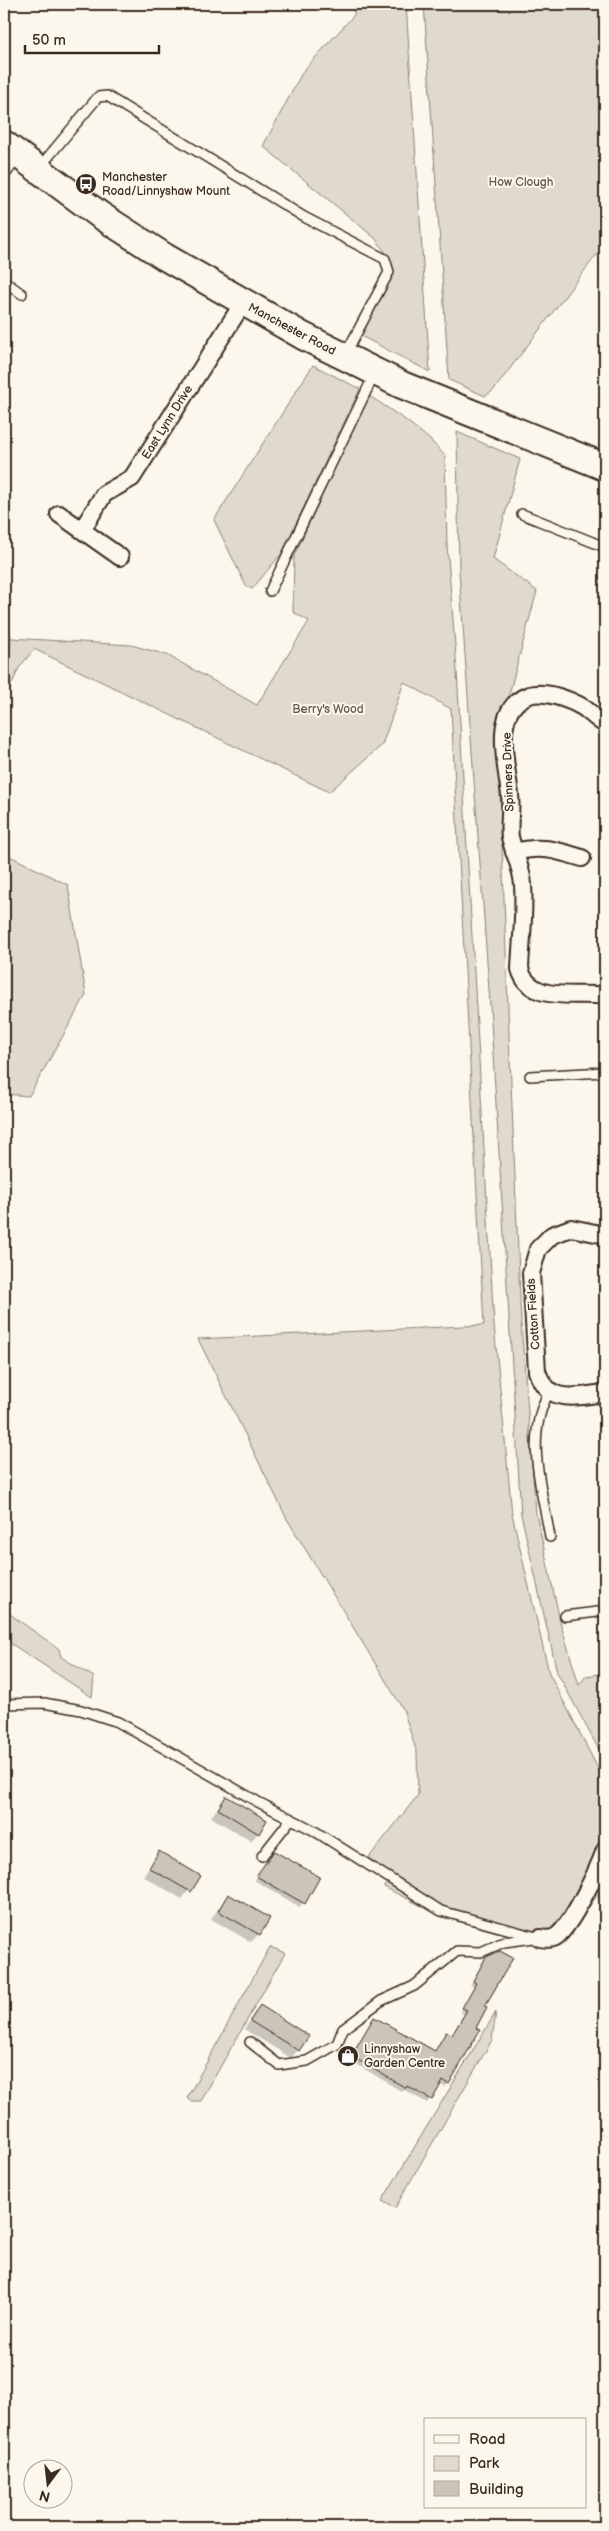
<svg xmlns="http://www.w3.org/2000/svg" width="609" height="2531" font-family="'Balsamiq Sans',sans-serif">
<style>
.green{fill:#dfd9ce;stroke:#8d8276}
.shadow{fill:#0003}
.building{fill:#ccc4b9;stroke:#3b2a1e}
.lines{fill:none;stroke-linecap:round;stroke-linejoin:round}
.service-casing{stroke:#3b2a1e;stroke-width:12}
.minor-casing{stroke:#3b2a1e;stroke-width:20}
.primary-casing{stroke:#3b2a1e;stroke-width:30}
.service{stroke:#fbf7ec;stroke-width:9}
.minor{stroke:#fbf7ec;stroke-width:16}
.primary{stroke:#fbf7ec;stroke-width:26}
.labels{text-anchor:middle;stroke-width:4;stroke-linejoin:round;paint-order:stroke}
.poi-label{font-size:12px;fill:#3b2a1e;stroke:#fbf7ec;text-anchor:start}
.park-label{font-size:12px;fill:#64564a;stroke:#fbf7ec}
.street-label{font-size:12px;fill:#3b2a1e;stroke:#fbf7ec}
</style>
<rect width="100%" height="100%" fill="#fbf7ec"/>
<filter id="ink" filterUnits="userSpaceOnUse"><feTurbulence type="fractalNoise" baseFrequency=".02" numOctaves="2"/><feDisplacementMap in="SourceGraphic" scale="10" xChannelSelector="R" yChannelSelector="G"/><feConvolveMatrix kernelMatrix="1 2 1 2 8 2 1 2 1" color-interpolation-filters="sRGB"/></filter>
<g filter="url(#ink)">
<g class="green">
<polygon points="354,4 406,4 430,372 361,336 392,272 388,256 375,238 263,146 303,71 354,15"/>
<polygon points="424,4 605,4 605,246 594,258 493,391 485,396 449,380"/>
<polygon points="313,365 360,389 282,553 252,589 246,586 214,520"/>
<path d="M368,395C395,413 425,431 445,456L447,545L457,671L494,1325L512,1514L549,1673L605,1782V1886L560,1944L439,1915L384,1887L390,1875L367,1860L418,1795L417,1753L403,1709L287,1519L198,1339L484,1325L451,709L404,682L382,745L329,792L34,649L19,668L4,701V634H10L11,638L131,645L167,655L257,705L309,621L293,612L294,556Z"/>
<polygon points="457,432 520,459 493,559 537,591 498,735 509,1034 521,1323 536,1513 561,1625 579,1685 586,1676 605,1673 605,1742 601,1742 605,1752 605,1761 557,1672 521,1514 489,989 459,571"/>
<polygon points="4,853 68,885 86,995 29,1096 4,1094"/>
<polygon points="4,1610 59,1649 61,1657 94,1677 92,1697 4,1639"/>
<polygon points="270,1947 285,1953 201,2101 190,2101 187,2098"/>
<polygon points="496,2012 492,2040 395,2208 382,2201"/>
</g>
<g class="shadow">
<polygon points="226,1797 258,1833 251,1841 211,1817"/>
<polygon points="160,1853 199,1876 182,1899 143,1876"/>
<polygon points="271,1856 318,1877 300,1907 254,1880"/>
<polygon points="228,1895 259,1934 251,1942 211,1919"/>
<polygon points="486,1958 484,2007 448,2083 445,2087 440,2084 427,2103 403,2089 401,2091 348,2059 374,2018 434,2052 446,2033 451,2036 464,2014 460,2012 474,1986 470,1985"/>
<polygon points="260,2007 298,2050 291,2058 244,2029"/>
</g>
<g class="building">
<polygon points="226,1796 267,1820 259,1834 218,1809"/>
<polygon points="159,1851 201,1876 191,1892 149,1868"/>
<polygon points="274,1851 320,1877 305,1904 256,1876"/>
<polygon points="228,1894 270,1918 260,1935 218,1911"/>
<polygon points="500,1951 513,1958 485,2006 487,2007 476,2028 480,2030 449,2084 443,2081 432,2100 407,2086 406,2088 351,2056 374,2017 435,2051 446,2032 452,2035 467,2010 462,2008 476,1983 473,1981 486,1957"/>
<polygon points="260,2005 309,2036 299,2051 250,2021"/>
</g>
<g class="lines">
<g class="service-casing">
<g id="service">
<polyline points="39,168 98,97 107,96 304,217 385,259 389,272 345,355"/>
<polyline points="4,176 19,156"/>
<polyline points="4,281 22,294"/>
<polyline points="522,514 605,547"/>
<polyline points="270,591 374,375"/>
<polyline points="530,1076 605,1072"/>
<path d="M549,1392C524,1437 542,1489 550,1537"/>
<polyline points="565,1616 605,1611"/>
<polyline points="4,1704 44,1703 81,1710 118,1722 258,1802 313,1830 441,1911 540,1938"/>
<polyline points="262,1856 291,1819"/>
<polyline points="250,2042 279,2065 307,2061 337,2044 343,2029 381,2001 414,1986 457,1951 481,1952 504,1942 534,1938"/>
</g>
</g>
<g class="minor-casing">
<g id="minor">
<polyline points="59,514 120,557"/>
<polyline points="82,530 104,494 132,478 243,303"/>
<path d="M605,724C597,720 591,713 584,708C571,700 545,690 529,695C490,709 507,766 510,795C512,809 508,823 510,837C514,854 522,868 523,885C525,913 521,942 520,969C530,1005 577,991 605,996"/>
<path d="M514,852C542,845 556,850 582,858"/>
<path d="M605,1235L571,1228L552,1235L538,1249L531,1273L537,1371C548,1406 577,1396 605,1393"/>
<path d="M540,1938C546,1939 553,1940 558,1935C573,1922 598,1870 605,1850"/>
</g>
</g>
<g class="primary-casing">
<polyline id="primary" points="4,144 100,215 165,257 303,336 402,385 605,467"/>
</g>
<use href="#service" class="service"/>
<use href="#minor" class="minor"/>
<use href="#primary" class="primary"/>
</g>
</g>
<defs>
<g id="bus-disc" transform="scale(1.125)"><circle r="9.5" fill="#3b2a1e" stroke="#fbf7ec"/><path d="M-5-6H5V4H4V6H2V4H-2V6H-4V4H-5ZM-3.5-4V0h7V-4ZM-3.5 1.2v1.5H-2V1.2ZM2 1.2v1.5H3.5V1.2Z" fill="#fff"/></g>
<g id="shop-disc" transform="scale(1.125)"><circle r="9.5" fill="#3b2a1e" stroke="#fbf7ec"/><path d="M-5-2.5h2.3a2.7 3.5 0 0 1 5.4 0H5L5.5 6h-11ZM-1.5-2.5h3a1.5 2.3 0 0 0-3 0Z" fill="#fff"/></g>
</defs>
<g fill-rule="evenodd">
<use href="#bus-disc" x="86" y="184"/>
<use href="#shop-disc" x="348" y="2056"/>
</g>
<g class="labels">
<g class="poi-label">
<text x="102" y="181">Manchester<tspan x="102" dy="14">Road/Linnyshaw Mount</tspan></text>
<text x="364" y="2053">Linnyshaw<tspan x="364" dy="14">Garden Centre</tspan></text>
</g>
<g class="park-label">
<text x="521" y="186">How Clough</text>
<text x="328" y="713">Berry's Wood</text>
</g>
<g class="street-label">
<text transform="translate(292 329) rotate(28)" y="4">Manchester Road</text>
<text transform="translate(167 422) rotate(-58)" y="4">East Lynn Drive</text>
<text transform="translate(508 772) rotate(-92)" y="4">Spinners Drive</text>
<text transform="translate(533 1314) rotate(-94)" y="4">Cotton Fields</text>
</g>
</g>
<rect width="609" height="2531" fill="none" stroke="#fbf7ec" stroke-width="20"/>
<rect x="10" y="10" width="589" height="2511" fill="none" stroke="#3b2a1e" stroke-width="2" filter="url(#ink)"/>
<rect x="424" y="2418" width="162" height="90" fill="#fbf7ec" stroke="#aea59a"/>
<rect x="434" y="2435" width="25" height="8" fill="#fbf7ec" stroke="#aea59a"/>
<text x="469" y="2444" font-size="15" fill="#3b2a1e">Road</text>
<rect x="434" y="2456" width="25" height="15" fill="#dfd9ce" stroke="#aea59a"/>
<text x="469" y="2468" font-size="15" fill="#3b2a1e">Park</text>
<rect x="434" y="2481" width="25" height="15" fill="#ccc4b9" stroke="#aea59a"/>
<text x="469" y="2494" font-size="15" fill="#3b2a1e">Building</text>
<g transform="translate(48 2484) rotate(195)"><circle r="24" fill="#fbf7ec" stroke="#aea59a"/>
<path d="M0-4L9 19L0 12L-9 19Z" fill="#3b2a1e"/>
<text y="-8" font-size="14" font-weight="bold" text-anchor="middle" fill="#3b2a1e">N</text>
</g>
<path d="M25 45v8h134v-8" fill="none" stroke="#3b2a1e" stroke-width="2.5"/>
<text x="32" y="45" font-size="15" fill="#3b2a1e" stroke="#fbf7ec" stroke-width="4" paint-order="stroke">50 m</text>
</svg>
